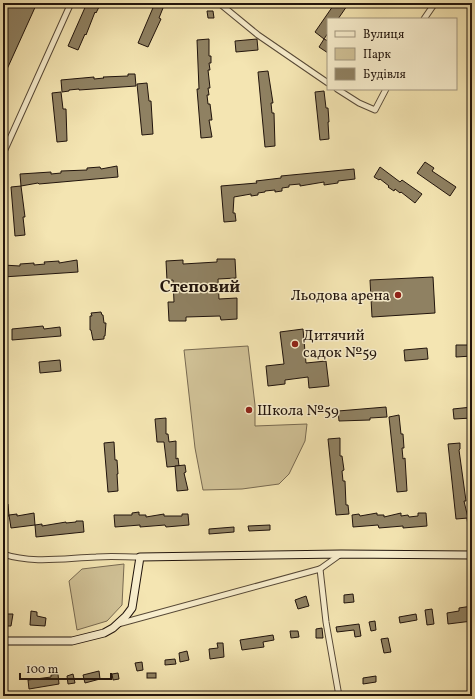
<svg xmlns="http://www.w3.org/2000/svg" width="475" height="699" font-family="Vollkorn,serif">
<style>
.green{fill:#d0c196;stroke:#786a51}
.building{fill:#8f8162;stroke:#21140c}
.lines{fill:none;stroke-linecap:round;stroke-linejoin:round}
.street-casing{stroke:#564836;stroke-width:7}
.secondary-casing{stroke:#21140c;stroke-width:9}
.street{stroke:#f8eecd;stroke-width:5}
.secondary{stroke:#f8eecd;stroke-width:7}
.poi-dot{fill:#8f2418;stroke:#f8eecd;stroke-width:1.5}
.labels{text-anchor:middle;stroke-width:3;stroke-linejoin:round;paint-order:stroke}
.poi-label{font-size:15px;fill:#21140c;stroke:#f8eecd;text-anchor:start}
.quarter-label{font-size:17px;font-weight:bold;fill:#21140c;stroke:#f8eecd}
</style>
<rect width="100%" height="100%" fill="#f4e5b2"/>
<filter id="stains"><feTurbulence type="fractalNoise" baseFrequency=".005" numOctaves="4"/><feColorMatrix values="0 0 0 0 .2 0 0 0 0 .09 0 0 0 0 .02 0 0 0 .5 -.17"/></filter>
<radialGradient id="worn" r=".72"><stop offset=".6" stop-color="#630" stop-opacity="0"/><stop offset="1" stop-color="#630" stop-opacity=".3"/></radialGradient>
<g class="green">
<polygon points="248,346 255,405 255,426 307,424 305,441 289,474 279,484 242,489 203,490 195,448 184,350"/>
<polygon points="124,564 122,605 107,621 77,630 69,581 82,569"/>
</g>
<g class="building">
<polygon points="7,3 37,3 3,78 3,12"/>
<polygon points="87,3 101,3 96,13 95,12 86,35 85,34 78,50 68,46"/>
<polygon points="155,3 165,3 159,18 161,19 148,47 138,43"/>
<polygon points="335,3 349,3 338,19 328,19 328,33 324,39 315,32"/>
<polygon points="207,11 213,11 214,18 208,18"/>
<polygon points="209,39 209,56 211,56 211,63 209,63 210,70 208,70 210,88 208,88 209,95 207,95 208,104 210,104 212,120 209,120 212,137 201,138 197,89 199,89 197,40"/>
<polygon points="257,39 258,50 236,52 235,41"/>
<polygon points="324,39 328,41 328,53 319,47"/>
<polygon points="268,71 273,103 271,103 272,113 274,113 275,146 265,147 258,72"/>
<polygon points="128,74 135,74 136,86 79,90 79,89 69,90 69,91 62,92 61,80 94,77 94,79 104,78 103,77 128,76"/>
<polygon points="147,83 149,101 151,101 153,134 142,135 137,84"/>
<polygon points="324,91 326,108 328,108 329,122 328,122 329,139 320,140 315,92"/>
<polygon points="61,92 63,109 66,109 67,141 57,142 52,93"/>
<polygon points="425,162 434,168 432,171 456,187 450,196 417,173"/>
<polygon points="117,166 118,177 39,184 38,183 21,186 20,174 51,172 51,174 61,173 61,171 87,170 87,168 100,167 101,169"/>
<polygon points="380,167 400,182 402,180 422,194 415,203 401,192 400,193 395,189 394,191 388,187 389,186 380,179 379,180 374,177"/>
<polygon points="354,169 355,179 338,181 338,183 324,185 324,182 300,186 300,184 289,185 289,187 282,188 282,191 275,192 275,190 265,191 265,192 258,193 258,195 251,196 251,194 234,197 233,213 235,213 236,221 224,222 221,186 257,183 256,181 281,178 281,176"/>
<polygon points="21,186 25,217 23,217 25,235 15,236 11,187"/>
<polygon points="217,259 235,259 236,278 218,279 219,299 237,298 237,319 221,320 220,316 186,317 186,321 169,321 168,302 174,302 173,280 167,281 166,261 183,260 183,264 217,262"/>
<polygon points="77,260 78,272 3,277 3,265 20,266 20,264 34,263 34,265 45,264 44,262 59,261 59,263"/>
<polygon points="433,277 435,313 372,317 370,280"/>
<polygon points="101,312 102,315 103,315 104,323 106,323 105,336 104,336 104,339 93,340 91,330 90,330 90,316 92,316 91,313"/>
<polygon points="43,326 44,329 60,327 61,336 12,340 12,329"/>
<polygon points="303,329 306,363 326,361 329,386 309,388 308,377 285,380 285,384 268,386 266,366 284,364 280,332"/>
<polygon points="456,345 472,345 472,356 456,357"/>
<polygon points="427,348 428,359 405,361 404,350"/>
<polygon points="60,360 61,371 40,373 39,362"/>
<polygon points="386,407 387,417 370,418 370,420 339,421 338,411"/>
<polygon points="472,407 472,418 454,419 453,409"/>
<polygon points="399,415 401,434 403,434 404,448 402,448 403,459 405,458 407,491 397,492 389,417"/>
<polygon points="166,418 166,434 168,434 169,442 176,441 176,459 178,458 179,466 167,467 164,442 157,442 155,419"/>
<polygon points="340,438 340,456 342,456 344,470 342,471 343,481 345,481 346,505 348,505 349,514 336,515 328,439"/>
<polygon points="114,442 115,460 117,460 118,474 117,474 118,491 108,492 104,443"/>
<polygon points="460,443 460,449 459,450 466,501 464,501 468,518 456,519 448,444"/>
<polygon points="185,465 186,472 184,473 188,490 177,491 175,466"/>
<polygon points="3,504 8,504 9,516 3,516"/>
<polygon points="139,512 139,515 146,515 146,517 164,514 164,516 182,516 182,514 188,514 189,525 166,527 165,525 140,527 140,525 115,527 114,515 132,515 132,513"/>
<polygon points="34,513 35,525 11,528 9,515 17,514 17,516"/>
<polygon points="377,513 377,515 384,515 384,517 401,513 401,516 408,515 409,517 418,516 418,513 426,513 427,526 403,528 403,526 379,528 378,525 353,527 352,515 359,514 360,516"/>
<polygon points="467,518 472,518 472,535 469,535"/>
<polygon points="76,521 83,521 84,532 36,537 35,525 42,524 42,526 66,522 66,523 76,522"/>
<polygon points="270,525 270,530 249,531 248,526"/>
<polygon points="234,527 234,532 209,534 209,529"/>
<polygon points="353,594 354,602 344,603 344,595"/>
<polygon points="306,596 309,606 298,609 295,600"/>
<polygon points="472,606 472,621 448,624 447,613 459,611 459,608"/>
<polygon points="432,609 434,624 427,625 425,610"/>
<polygon points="31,611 37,612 37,616 46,618 45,626 30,625"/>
<polygon points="7,614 13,614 11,626 6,626"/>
<polygon points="416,614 417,620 400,623 399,617"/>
<polygon points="375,621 376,630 371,631 369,622"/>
<polygon points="359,624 361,636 355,637 354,630 337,632 336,627"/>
<polygon points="322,628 323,638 316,638 316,629"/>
<polygon points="290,631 298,631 299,637 291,638"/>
<polygon points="273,635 274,640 263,642 264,647 242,650 240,640"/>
<polygon points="388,638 391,652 384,653 381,639"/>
<polygon points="217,643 223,643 224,657 210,659 209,649 218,648"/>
<polygon points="187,651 189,660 180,662 179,653"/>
<polygon points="175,659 176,664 165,665 165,660"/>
<polygon points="142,662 143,670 137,671 135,663"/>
<polygon points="99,671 100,679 85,683 83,675"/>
<polygon points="118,673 119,679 113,680 112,674"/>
<rect x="147" y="673" width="9" height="5"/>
<polygon points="58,674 59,684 29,689 28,680 51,677 51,675"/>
<polygon points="73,674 75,683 68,684 67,676"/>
<polygon points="376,676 376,682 363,684 363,678"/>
</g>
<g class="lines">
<g class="street-casing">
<g id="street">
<polyline points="219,3 258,35 328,83"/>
<polyline points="424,19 435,3"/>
<polyline points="337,89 359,103 375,110 386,89"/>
<polyline points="3,154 71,3"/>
<path d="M3,554C32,564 66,558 96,557C111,556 125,557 140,557"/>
<polyline points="320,569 326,622 339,696"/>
<polyline points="118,624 320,569 341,554"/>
<polyline points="3,673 5,696"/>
</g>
</g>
<g class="secondary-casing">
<polyline id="secondary" points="3,641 72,641 104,633 113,628 126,616 132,608 140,557 341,554 472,555"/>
</g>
<use href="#street" class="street"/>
<use href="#secondary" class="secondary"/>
</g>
<g class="poi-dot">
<circle cx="398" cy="295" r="4"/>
<circle cx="295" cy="344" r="4"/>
<circle cx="249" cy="410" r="4"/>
</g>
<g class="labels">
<g class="poi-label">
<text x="390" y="300" text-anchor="end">Льодова арена</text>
<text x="303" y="340">Дитячий<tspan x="303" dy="17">садок №59</tspan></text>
<text x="257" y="415">Школа №59</text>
</g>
<g class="quarter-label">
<text x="200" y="292">Степовий</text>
</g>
</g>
<rect width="475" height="699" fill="none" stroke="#f4e5b2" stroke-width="16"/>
<rect x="4" y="4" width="467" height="691" fill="none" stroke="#21140c" stroke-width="2"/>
<rect x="8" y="8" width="459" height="683" fill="none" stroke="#21140c"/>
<rect x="327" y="18" width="130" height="72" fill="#f8eecd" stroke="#a29780"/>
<rect x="335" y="31" width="20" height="6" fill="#f8eecd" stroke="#a29780"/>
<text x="363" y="38" font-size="12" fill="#21140c">Вулиця</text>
<rect x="335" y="48" width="20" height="12" fill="#d0c196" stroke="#a29780"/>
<text x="363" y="58" font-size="12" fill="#21140c">Парк</text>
<rect x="335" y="68" width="20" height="12" fill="#8f8162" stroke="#a29780"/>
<text x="363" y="78" font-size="12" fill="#21140c">Будівля</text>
<path d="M20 673v6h91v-6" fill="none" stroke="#21140c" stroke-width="2"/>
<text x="26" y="673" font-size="12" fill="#21140c" stroke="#f8eecd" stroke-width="3" paint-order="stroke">100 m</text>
<rect width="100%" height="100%" filter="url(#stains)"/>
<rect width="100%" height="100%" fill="url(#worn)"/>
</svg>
